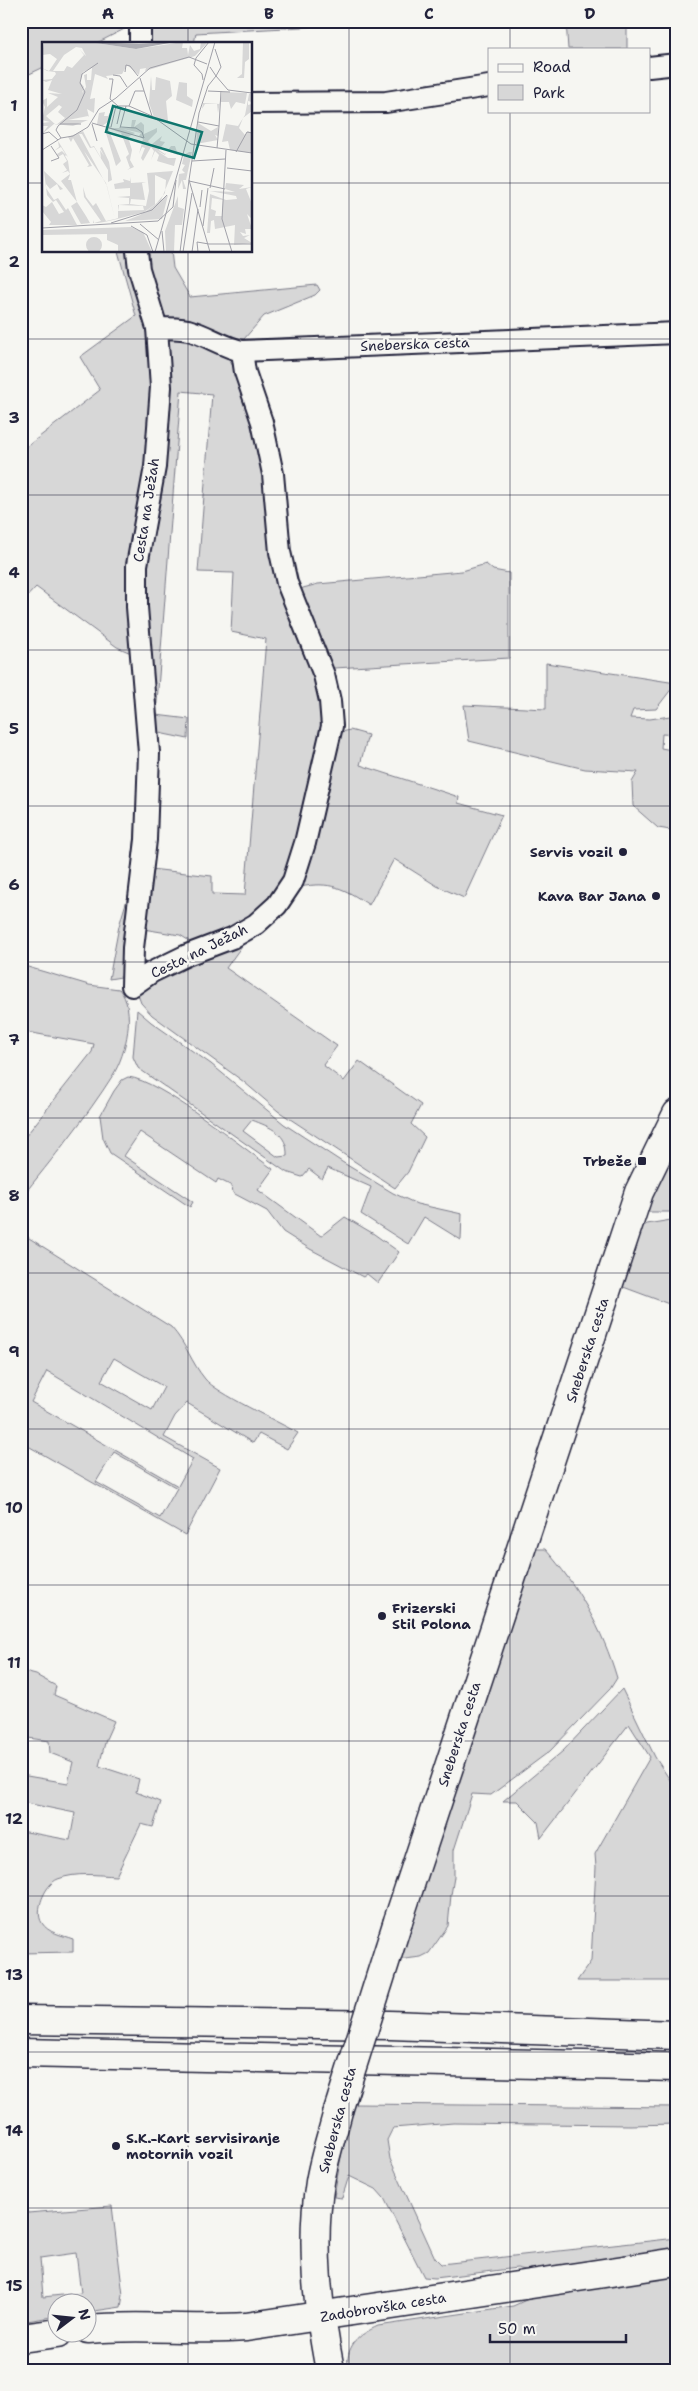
<svg xmlns="http://www.w3.org/2000/svg" width="698" height="2391" font-family="'Shantell Sans',sans-serif">
<style>
.green{fill:#d7d7d7;stroke:#7c7c89;fill-rule:evenodd}
.lines{fill:none;stroke-linecap:round;stroke-linejoin:round}
.street-casing{stroke:#22223b;stroke-width:24}
.secondary-casing{stroke:#22223b;stroke-width:31}
.highway-casing{stroke:#22223b;stroke-width:31}
.street{stroke:#f6f6f2;stroke-width:20}
.secondary{stroke:#f6f6f2;stroke-width:28}
.highway{stroke:#f6f6f2;stroke-width:28}
.secondary-bridge-casing{stroke:#22223b;stroke-width:31;stroke-linecap:butt}
.secondary-bridge{stroke:#f6f6f2;stroke-width:28}
.grid{fill:none;stroke:#22223b;stroke-width:1;stroke-opacity:0.55}
.poi-dot{fill:#22223b;stroke:#f6f6f2;stroke-width:2}
.labels{text-anchor:middle;stroke-width:5;stroke-linejoin:round;paint-order:stroke}
.street-label{font-size:14px;fill:#22223b;stroke:#f6f6f2}
.poi-label{font-size:14px;font-weight:bold;fill:#22223b;stroke:#f6f6f2;text-anchor:end}
.inset-road{fill:none;stroke:#a1a1a9;stroke-width:1}
.view{fill:#0f766e;fill-opacity:0.15;stroke:#0f766e;stroke-width:2.5}
.inset-edge{fill:none;stroke:#22223b;stroke-width:2.5}
.neatline{fill:none;stroke:#22223b;stroke-width:2}
.grid-label{font-size:16px;text-anchor:middle;font-weight:bold;fill:#22223b}
</style>
<rect width="100%" height="100%" fill="#f6f6f2"/>
<filter id="ink" filterUnits="userSpaceOnUse"><feTurbulence type="fractalNoise" baseFrequency=".02" numOctaves="2"/><feDisplacementMap in="SourceGraphic" scale="10" xChannelSelector="R" yChannelSelector="G"/><feConvolveMatrix kernelMatrix="1 2 1 2 8 2 1 2 1" color-interpolation-filters="sRGB"/></filter>
<g filter="url(#ink)">
<g class="green">
<polygon points="27,21 140,21 95,44 44,44 44,67 21,78 21,24"/>
<polygon points="151,21 410,21 196,33 194,44 148,44"/>
<polygon points="566,21 627,21 627,49 568,49"/>
<polygon points="118,251 130,251 147,319 154,362 131,653 117,647 36,587 21,603 21,451 100,390 80,357 136,316"/>
<polygon points="138,251 171,251 173,268 190,297 317,285 320,290 315,295 264,316 244,339 231,341 162,318"/>
<polygon points="174,336 224,350 241,381 329,708 301,846 270,906 230,930 187,944 188,940 180,935 143,929 151,869 212,876 212,894 245,895 266,639 231,632 234,573 198,572 212,394 181,391 156,715 189,719 188,739 159,733 150,741 140,634 167,338"/>
<polygon points="486,564 493,570 509,573 509,658 334,668 325,666 296,594 303,588 318,584 462,571"/>
<polygon points="546,663 676,683 656,709 633,710 630,718 650,719 677,715 677,735 662,734 661,748 677,751 677,831 658,828 633,806 632,782 638,772 585,769 469,741 464,705 546,709"/>
<path d="M350,730L368,735L360,765L459,797L458,803L502,815L464,898L437,886L394,859L369,905C344,888 330,881 300,887L338,733Z"/>
<polygon points="143,796 125,974 121,977 109,979 119,926 130,889 138,798"/>
<polygon points="246,940 226,968 337,1046 323,1065 344,1081 359,1061 421,1105 411,1124 425,1137 408,1172 395,1188 278,1111 244,1082 152,1015 141,1003 138,995 146,979"/>
<path d="M21,965L89,985L119,989C137,1009 126,1054 113,1075C86,1118 52,1159 21,1198V1142L92,1052L94,1044L21,1031Z"/>
<path d="M137,1010L151,1022L211,1064L284,1124L342,1162L393,1193L417,1204L462,1214L461,1240L424,1217L408,1244L361,1214L371,1187L328,1168L322,1179L309,1169L302,1177L286,1172L138,1068L133,1057ZM252,1120C270,1127 288,1133 287,1156L278,1157L243,1131Z"/>
<path d="M128,1077C160,1080 243,1148 273,1169L258,1190L321,1236L345,1217L374,1234L399,1252L378,1283L367,1274L363,1277L310,1249L283,1232L267,1211L233,1193L232,1186L218,1179L216,1183L140,1132L124,1156L193,1202L190,1207L110,1153L103,1138L100,1116L114,1091L122,1080Z"/>
<polygon points="677,1133 677,1212 649,1212 643,1209"/>
<polygon points="677,1219 677,1307 618,1285 634,1235 640,1236 642,1227 647,1224"/>
<path d="M21,1233L171,1327C187,1345 191,1362 205,1379C216,1393 279,1422 298,1433L287,1449L259,1434L253,1443L187,1403L175,1416L164,1437L220,1468L185,1535L21,1442ZM114,1358L164,1387L152,1410L101,1381ZM47,1371L193,1459L178,1486L31,1402ZM114,1452L177,1488L160,1518L96,1482Z"/>
<path d="M533,1549H545C578,1586 603,1630 617,1678L610,1689L550,1751L491,1795L472,1794L454,1850V1877L451,1895L448,1926L429,1953L421,1957L397,1960Z"/>
<path d="M21,1671L36,1675L56,1686L54,1695L114,1721L106,1739L99,1766L139,1779L136,1792L161,1802L153,1827L141,1824L116,1876C97,1875 76,1872 58,1879C45,1884 34,1911 42,1923C48,1933 62,1935 73,1939V1952L21,1953V1831L70,1840L75,1813L21,1802V1775L68,1783L73,1762L50,1753L49,1741L21,1737Z"/>
<polygon points="622,1689 655,1757 677,1791 677,1981 577,1981 591,1961 596,1867 595,1854 650,1757 629,1724 541,1838 538,1822 517,1801 503,1801 563,1751"/>
<polygon points="355,2104 677,2107 677,2124 630,2125 453,2123 393,2128 387,2140 390,2159 435,2258 441,2264 677,2238 677,2248 525,2270 517,2268 435,2278 424,2277 384,2198 376,2189 349,2176 342,2198 334,2197 346,2127"/>
<path d="M21,2186L28,2213L112,2206L123,2295L121,2307L88,2312V2304H58L57,2316L21,2322ZM76,2253L81,2293L43,2297L40,2258Z"/>
<path d="M677,2273V2370H348C345,2346 358,2335 378,2326L513,2306L537,2295Z"/>
</g>
<g class="lines">
<g class="street-casing">
<g id="street">
<polyline points="140,21 140,44"/>
<polyline points="649,67 677,64"/>
<polyline points="251,103 386,102 489,86"/>
<polyline points="137,251 139,269 157,328 161,387 155,467 137,565 137,607 149,753 146,840 133,948 132,986 152,972 187,955 232,938 256,924 277,905 293,881 305,843 332,726 330,701 324,675 287,583 280,552 273,474 262,422 245,372 242,351"/>
<path d="M157,328C167,328 178,328 188,330C207,335 223,347 242,351L677,333"/>
</g>
</g>
<g class="secondary-casing">
<g id="secondary">
<polyline points="398,1921 639,1192 677,1114"/>
<path d="M88,2329C140,2324 193,2331 246,2327L677,2262"/>
<polyline points="21,2338 58,2333"/>
<path d="M330,2370C318,2308 310,2245 320,2182C324,2158 332,2135 338,2111"/>
</g>
</g>
<g class="highway-casing">
<g id="highway">
<polyline points="21,2020 390,2025 677,2035"/>
<polyline points="21,2053 677,2067"/>
</g>
</g>
<use href="#street" class="street"/>
<use href="#secondary" class="secondary"/>
<use href="#highway" class="highway"/>
<g class="secondary-bridge-casing">
<polyline id="secondary-bridge" points="338,2111 398,1921"/>
</g>
<use href="#secondary-bridge" class="secondary-bridge"/>
</g>
</g>
<path class="grid" d="M188,21V44M349,21V2370M510,21V49M510,111V2370M21,183H44M251,183H677M188,251V2370M21,339H677M21,495H677M21,650H677M21,806H677M21,962H677M21,1118H677M21,1273H677M21,1429H677M21,1585H677M21,1741H677M21,1896H677M21,2052H677M21,2208H677"/>
<g class="poi-dot">
<circle cx="623" cy="852" r="5"/>
<circle cx="656" cy="896" r="5"/>
<rect x="637" y="1156" width="10" height="10" rx="2.5"/>
<circle cx="382" cy="1616" r="5"/>
<circle cx="116" cy="2146" r="5"/>
</g>
<g class="labels">
<g class="street-label">
<text transform="translate(415 344) rotate(-2)" y="5">Sneberska cesta</text>
<text transform="translate(146 510) rotate(-81)" y="5">Cesta na Ježah</text>
<text transform="translate(199 951) rotate(-26)" y="5">Cesta na Ježah</text>
<text transform="translate(587 1350) rotate(-72)" y="5">Sneberska cesta</text>
<text transform="translate(459 1734) rotate(-72)" y="5">Sneberska cesta</text>
<text transform="translate(337 2120) rotate(-75)" y="5">Sneberska cesta</text>
<text transform="translate(383 2307) rotate(-9)" y="5">Zadobrovška cesta</text>
</g>
<g class="poi-label">
<text x="613" y="857">Servis vozil</text>
<text x="646" y="901">Kava Bar Jana</text>
<text x="632" y="1166">Trbeže</text>
<text x="392" y="1613" text-anchor="start">Frizerski<tspan x="392" dy="16">Stil Polona</tspan></text>
<text x="126" y="2143" text-anchor="start">S.K.-Kart servisiranje<tspan x="126" dy="16">motornih vozil</tspan></text>
</g>
</g>
<g transform="translate(42 42)">
<rect width="210" height="210" fill="#f6f6f2"/>
<path d="M2,0H47L94,7L141,0L140,6H145L146,13L148,3L152,9L158,7L159,0H166L153,14L103,29L104,26L98,27L97,33L85,23L80,32L64,34L66,37L53,32L48,57L53,56L52,71L45,67L47,75L46,74L26,78H46L31,84L12,82L0,92L6,84H0V81L8,80L0,78L3,65L0,59L5,56V65L16,55L6,51L20,52L6,48L10,38L4,40L0,38L10,37L14,32L13,30L5,29L0,26L7,29L15,17L8,12L0,13ZM34,5L40,6L44,14L38,8L42,13L30,26L25,24L22,29H11L22,13ZM50,26L49,38H45V32L42,33L44,45L40,51L42,45L38,40L41,30ZM17,63L20,65L16,70L23,76L14,83L4,74ZM201,0H207V17L203,20L202,36H195L200,32ZM109,34L110,48H113L114,35L128,39L130,54L124,59L126,79L113,78L107,61ZM137,40L145,41V54L151,58L150,65L134,58ZM180,50L205,51L203,62L194,60L189,67L187,60H178L176,71L175,62H163L160,67L161,61L178,62ZM210,51V60L206,59V63L210,62V69L201,76L197,86L203,93L206,89L210,91V111L188,108L186,99L180,100L184,82L196,84L203,73L207,52ZM71,65L67,83L70,86H89L90,78H94L92,85L99,80L102,83V92L115,86V90L106,99L109,103L120,94L118,99L123,100L117,108L123,112L129,104H133L136,113L125,109L123,113L114,108L126,116H134L132,124L115,119L117,113L113,109L109,118L112,109L109,105L101,119L99,116L103,106L100,105L97,112L101,97L97,94L99,91L81,87L93,91L86,95L90,108L88,118L92,125L85,128L88,126L84,115L87,112L79,91L66,86L79,119L74,124L64,91L66,80L60,84L55,82L57,71L63,70L62,74H66ZM156,81L169,89L176,85V94L173,93L176,98L154,102ZM41,89L49,105L52,104L59,116L58,108L62,114L58,106L60,105L67,120L70,138L66,140V128L52,105L48,106L40,92H37L65,144L73,177L76,176V163L87,162V156L75,155L88,154V146L73,147L72,142L82,140L81,137L88,139V135L89,141L104,140L100,141L103,158L89,157L88,162L104,164L107,149L105,131L131,129L119,158L103,170L71,178L62,180L56,181H51V178L52,181L59,179L42,155L41,145L44,155L51,164L54,161L64,179L73,177L64,141L42,109L50,124L45,125L47,123L34,101L31,96L29,100L26,95ZM113,133L124,138L123,151L113,163ZM77,163L101,164L102,168L76,169ZM16,99L26,115L33,114L26,115L24,113L23,114L26,119L28,133L26,138H29L35,160L19,139L28,132L26,129L20,131L25,128L21,122L25,119L21,112L16,115L15,112L20,109L24,113L19,105L12,109L17,105ZM147,110H150L144,138H141L144,147H141L140,138L136,147L137,132L143,131L140,128L143,123L140,122L142,113ZM2,129L21,147L18,148L15,142L8,147L4,142V146L12,158L16,156L24,168L26,166L35,183H7L9,180L0,169V163L4,165L10,160L17,172L22,170L14,158L11,160L5,153ZM184,141L202,143L197,147L210,145L204,147L210,162V177L205,172L210,187H203L204,192L198,190L201,194L208,193L202,196L210,201L192,203L193,183L173,187L172,178L169,179L168,191H165L168,152L184,158L195,157L194,154L168,149L193,150L183,147ZM170,156L181,158L180,174H173L174,169L169,167ZM126,153L120,177L83,179L98,173ZM136,154V165L142,167L140,183H133L132,210H124L123,189ZM35,160L44,174L48,181L39,182L29,164ZM89,185L101,190L110,210L76,209V203L65,198V192L0,193V188ZM44 203a8 8 0 1 1 16 0a8 8 0 1 1-16 0Z" fill="#d7d7d7" fill-rule="evenodd"/>
<path d="M47,0L97,2L133,0L94,7Z" fill="#adadb3"/>
<path class="inset-road" d="M173,7L179,25L174,34M154,16L167,0M154,16L152,23L160,32L161,38M168,25L174,34L166,44L157,71L147,138L168,210M83,30L84,23L88,24L96,34M71,33L78,34L85,45M174,34L186,48L210,51M98,36L110,74M67,37H71L68,57L76,64H87L110,74L149,102L210,111M166,49L188,50M87,64L93,49H102M156,80L177,84L175,106M50,81L102,96L100,90L94,86L79,85M18,82H39M50,82L55,99M75,82L79,65M177,84L179,49M69,85L74,64M78,86L84,64M0,92L7,90L16,98M19,96L14,88L16,84L35,68L43,50L38,41L40,32L56,21M9,104L17,116L9,119M0,108L19,96L31,94L46,85L57,67L74,56L108,26L147,15L165,22M184,108L180,177L190,210M194,110L205,90L210,91M150,119L183,117M185,126L210,129M147,139L183,147M168,146L172,126M158,165L160,148M69,181L110,168L125,153M98,182L117,198M89,184L105,193L111,210M161,184L166,146M0,186L116,179L131,165L134,138M120,189L122,210M167,202H210M113,210L173,0M138,210L147,138M141,210L150,151M150,210L156,167M156,210L155,200L167,202"/>
<path class="view" d="M71,64L160,90L152,116L64,90Z"/>
<rect width="210" height="210" class="inset-edge"/>
</g>
<rect width="698" height="2391" fill="none" stroke="#f6f6f2" stroke-width="55"/>
<rect x="488" y="48" width="162" height="65" fill="#f6f6f2" stroke="#a1a1a9"/>
<rect x="498" y="64" width="25" height="8" fill="#f6f6f2" stroke="#a1a1a9"/>
<text x="533" y="72" font-size="15" fill="#22223b">Road</text>
<rect x="498" y="85" width="25" height="15" fill="#d7d7d7" stroke="#a1a1a9"/>
<text x="533" y="98" font-size="15" fill="#22223b">Park</text>
<g transform="translate(72 2318) rotate(74)"><circle r="24" fill="#f6f6f2" stroke="#a1a1a9"/>
<path d="M0-4L9 19L0 12L-9 19Z" fill="#22223b"/>
<text y="-8" font-size="14" font-weight="bold" text-anchor="middle" fill="#22223b">N</text>
</g>
<path d="M490 2334v8h136v-8" fill="none" stroke="#22223b" stroke-width="2.5"/>
<text x="498" y="2334" font-size="15" fill="#22223b" stroke="#f6f6f2" stroke-width="4" paint-order="stroke">50 m</text>
<rect x="28" y="28" width="642" height="2336" class="neatline"/>
<g class="grid-label">
<text x="108" y="19">A</text>
<text x="269" y="19">B</text>
<text x="429" y="19">C</text>
<text x="590" y="19">D</text>
<text x="14" y="111">1</text>
<text x="14" y="267">2</text>
<text x="14" y="423">3</text>
<text x="14" y="578">4</text>
<text x="14" y="734">5</text>
<text x="14" y="890">6</text>
<text x="14" y="1045">7</text>
<text x="14" y="1201">8</text>
<text x="14" y="1357">9</text>
<text x="14" y="1513">10</text>
<text x="14" y="1668">11</text>
<text x="14" y="1824">12</text>
<text x="14" y="1980">13</text>
<text x="14" y="2136">14</text>
<text x="14" y="2291">15</text>
</g>
</svg>
